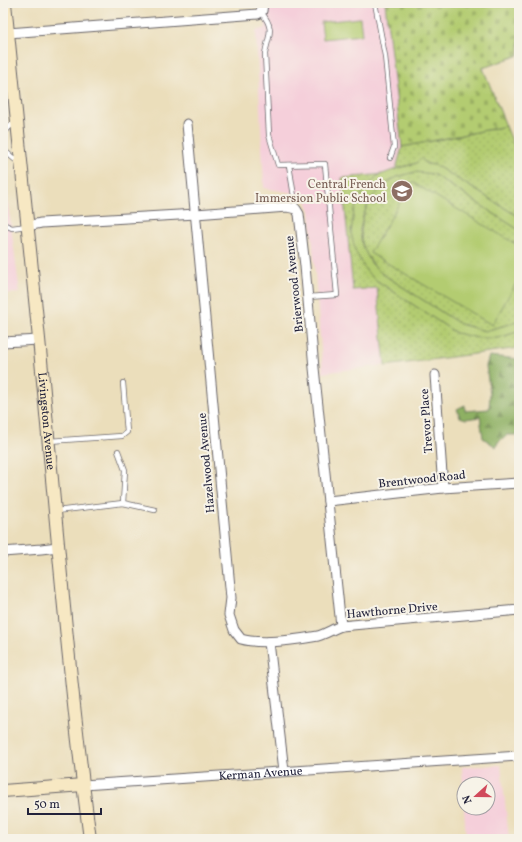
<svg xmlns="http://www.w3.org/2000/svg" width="522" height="842" font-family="Vollkorn,serif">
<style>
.built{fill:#f5cfda}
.grass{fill:url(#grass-dots);stroke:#6a7756}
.forest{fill:url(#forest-firs);stroke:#58694f}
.cemetery{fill:url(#cemetery-stones);stroke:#6a7756}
.green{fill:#b3cc71;stroke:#6a7756}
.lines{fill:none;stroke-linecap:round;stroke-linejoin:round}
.lane-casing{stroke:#686468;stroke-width:6}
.street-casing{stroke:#686468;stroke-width:11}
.secondary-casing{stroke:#686468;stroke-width:14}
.lane{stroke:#fff;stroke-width:4.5}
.street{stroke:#fff;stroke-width:9}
.secondary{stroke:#f7e8c3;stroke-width:12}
.labels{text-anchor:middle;stroke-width:4;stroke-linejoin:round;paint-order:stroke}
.education-label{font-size:12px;fill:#785e54;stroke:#f7f3e8;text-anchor:end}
.street-label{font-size:12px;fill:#22223b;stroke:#f7f3e8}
</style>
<defs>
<pattern id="grass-dots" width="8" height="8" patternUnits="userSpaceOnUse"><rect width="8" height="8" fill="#b3cc71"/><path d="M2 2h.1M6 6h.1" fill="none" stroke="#9aaf63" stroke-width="1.8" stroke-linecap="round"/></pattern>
<pattern id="forest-firs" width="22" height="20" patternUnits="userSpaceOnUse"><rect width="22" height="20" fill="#8eb063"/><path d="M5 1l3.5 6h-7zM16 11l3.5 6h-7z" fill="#748f53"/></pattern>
<pattern id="cemetery-stones" width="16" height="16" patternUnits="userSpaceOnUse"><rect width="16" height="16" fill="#b3cc71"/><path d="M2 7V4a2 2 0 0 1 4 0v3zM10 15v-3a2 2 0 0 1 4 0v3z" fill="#9aaf63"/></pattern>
</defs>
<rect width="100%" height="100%" fill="#f7f3e8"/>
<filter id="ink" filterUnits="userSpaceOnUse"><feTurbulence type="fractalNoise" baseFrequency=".025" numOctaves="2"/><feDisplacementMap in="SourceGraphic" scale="8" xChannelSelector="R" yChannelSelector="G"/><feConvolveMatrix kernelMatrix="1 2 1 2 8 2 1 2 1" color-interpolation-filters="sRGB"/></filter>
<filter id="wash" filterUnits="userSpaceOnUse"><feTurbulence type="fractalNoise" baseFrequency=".012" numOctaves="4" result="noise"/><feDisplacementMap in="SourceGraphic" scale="16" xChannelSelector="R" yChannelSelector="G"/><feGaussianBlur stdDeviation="0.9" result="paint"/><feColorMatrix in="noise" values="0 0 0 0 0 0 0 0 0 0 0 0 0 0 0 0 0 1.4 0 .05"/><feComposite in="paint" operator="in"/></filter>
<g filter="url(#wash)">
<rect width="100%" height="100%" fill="#ebdebb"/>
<g class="built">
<polygon points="265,3 385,3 402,147 506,126 519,159 519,348 323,373 310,211 304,195 264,188 256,31 266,28"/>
<polygon points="3,151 9,212 20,293 3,294"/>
<polygon points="501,765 509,839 466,839 464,808 488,808 488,784 464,784 464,806 462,767"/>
</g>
<g class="grass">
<polygon points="506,126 519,158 519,217 435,165 417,163 396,169 402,147"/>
<path d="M415,172L433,174L519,230V321L517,322L485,331L460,324L381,273C361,253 356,236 366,209C369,201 374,193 381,186C390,178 404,175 415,172Z"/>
<polygon points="384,174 377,176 354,211 367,272 376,280 456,333 498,338 519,331 519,348 385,366 377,288 353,290 342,178"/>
</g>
<polygon class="forest" points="489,356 519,359 519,435 507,435 498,442 496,447 483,438 480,417 466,419 460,417 457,409 465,405 465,411 489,409 490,394 486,366"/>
<polygon class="cemetery" points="385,3 519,3 519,55 483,68 506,126 402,147"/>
<g class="green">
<polygon points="360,18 362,35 323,39 321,22"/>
<polygon points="421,158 426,164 435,165 519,217 519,230 433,174 415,172 397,177 382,186 370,200 363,216 360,230 362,245 371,263 381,273 460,324 485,331 517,322 519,321 519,331 517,332 498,338 478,338 456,333 376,280 367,272 356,253 351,233 354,211 363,192 377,176 396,169 417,163"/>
<polygon points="412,182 519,246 519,278 492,325 370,253"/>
</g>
</g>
<g filter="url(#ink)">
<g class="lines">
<g class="lane-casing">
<g id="lane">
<polyline points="375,3 385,56 394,147 390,158"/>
<path d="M261,12C276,30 268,35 265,54L269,135L278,165L325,164L337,295L308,297"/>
<polyline points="3,134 14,122"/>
<polyline points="3,152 6,152 19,163"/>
<polyline points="289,165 296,209"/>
<polyline points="3,224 12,228 27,226"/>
<polyline points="49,441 122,436 127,432 123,383"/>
<polyline points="118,451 125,470 123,503"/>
<polyline points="56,511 123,503 155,510"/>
</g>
</g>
<g class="street-casing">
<g id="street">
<polyline points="8,33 258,14 262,11 263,3"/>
<path d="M187,124L231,598L229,615L234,630L241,639C262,645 296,640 318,636C325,634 333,629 341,626L519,610"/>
<polyline points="27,226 41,223 196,214 287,207 296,209 299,214 305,266 314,368 341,626"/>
<polyline points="3,342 39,340"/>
<polyline points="435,375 443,488"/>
<polyline points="328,501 443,488 519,483"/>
<polyline points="3,552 41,549 58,547"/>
<polyline points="269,642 284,771"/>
<path id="s1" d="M83,785L519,756"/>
</g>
</g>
<g class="secondary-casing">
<g id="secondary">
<path id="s2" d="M5,3C16,115 28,227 39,339C55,506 68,673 90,839"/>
<polyline points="3,791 83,785"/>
</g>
</g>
<use href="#lane" class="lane"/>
<use href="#street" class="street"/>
<use href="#secondary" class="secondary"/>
</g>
</g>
<defs>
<g id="school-disc" transform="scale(1.15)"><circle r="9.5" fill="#8d6e63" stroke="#f7f3e8"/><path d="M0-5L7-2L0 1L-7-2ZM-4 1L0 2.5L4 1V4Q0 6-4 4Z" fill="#fff"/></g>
</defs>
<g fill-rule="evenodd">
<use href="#school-disc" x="402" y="191"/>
</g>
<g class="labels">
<g class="education-label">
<text x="386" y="188">Central French<tspan x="386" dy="14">Immersion Public School</tspan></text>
</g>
<g class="street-label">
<text transform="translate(294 284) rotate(-96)" y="4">Brierwood Avenue</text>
<text dy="4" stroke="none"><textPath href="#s2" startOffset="420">Livingston Avenue</textPath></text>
<text transform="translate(426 421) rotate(-94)" y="4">Trevor Place</text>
<text transform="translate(206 463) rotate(-95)" y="4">Hazelwood Avenue</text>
<text transform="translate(422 479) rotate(-6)" y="4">Brentwood Road</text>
<text transform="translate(392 610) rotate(-5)" y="4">Hawthorne Drive</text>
<text dy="4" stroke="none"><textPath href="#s1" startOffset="178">Kerman Avenue</textPath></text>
</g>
</g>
<rect width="522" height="842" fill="none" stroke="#f7f3e8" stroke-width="16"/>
<g transform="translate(476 796) rotate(249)"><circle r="19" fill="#f7f3e8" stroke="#a29fa3"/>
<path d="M0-3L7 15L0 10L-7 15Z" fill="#d1495b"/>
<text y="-6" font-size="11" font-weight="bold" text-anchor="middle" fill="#22223b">N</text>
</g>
<path d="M28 808v6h73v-6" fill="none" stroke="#22223b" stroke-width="2"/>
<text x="34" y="808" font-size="12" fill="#22223b" stroke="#f7f3e8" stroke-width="3" paint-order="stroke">50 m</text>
</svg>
